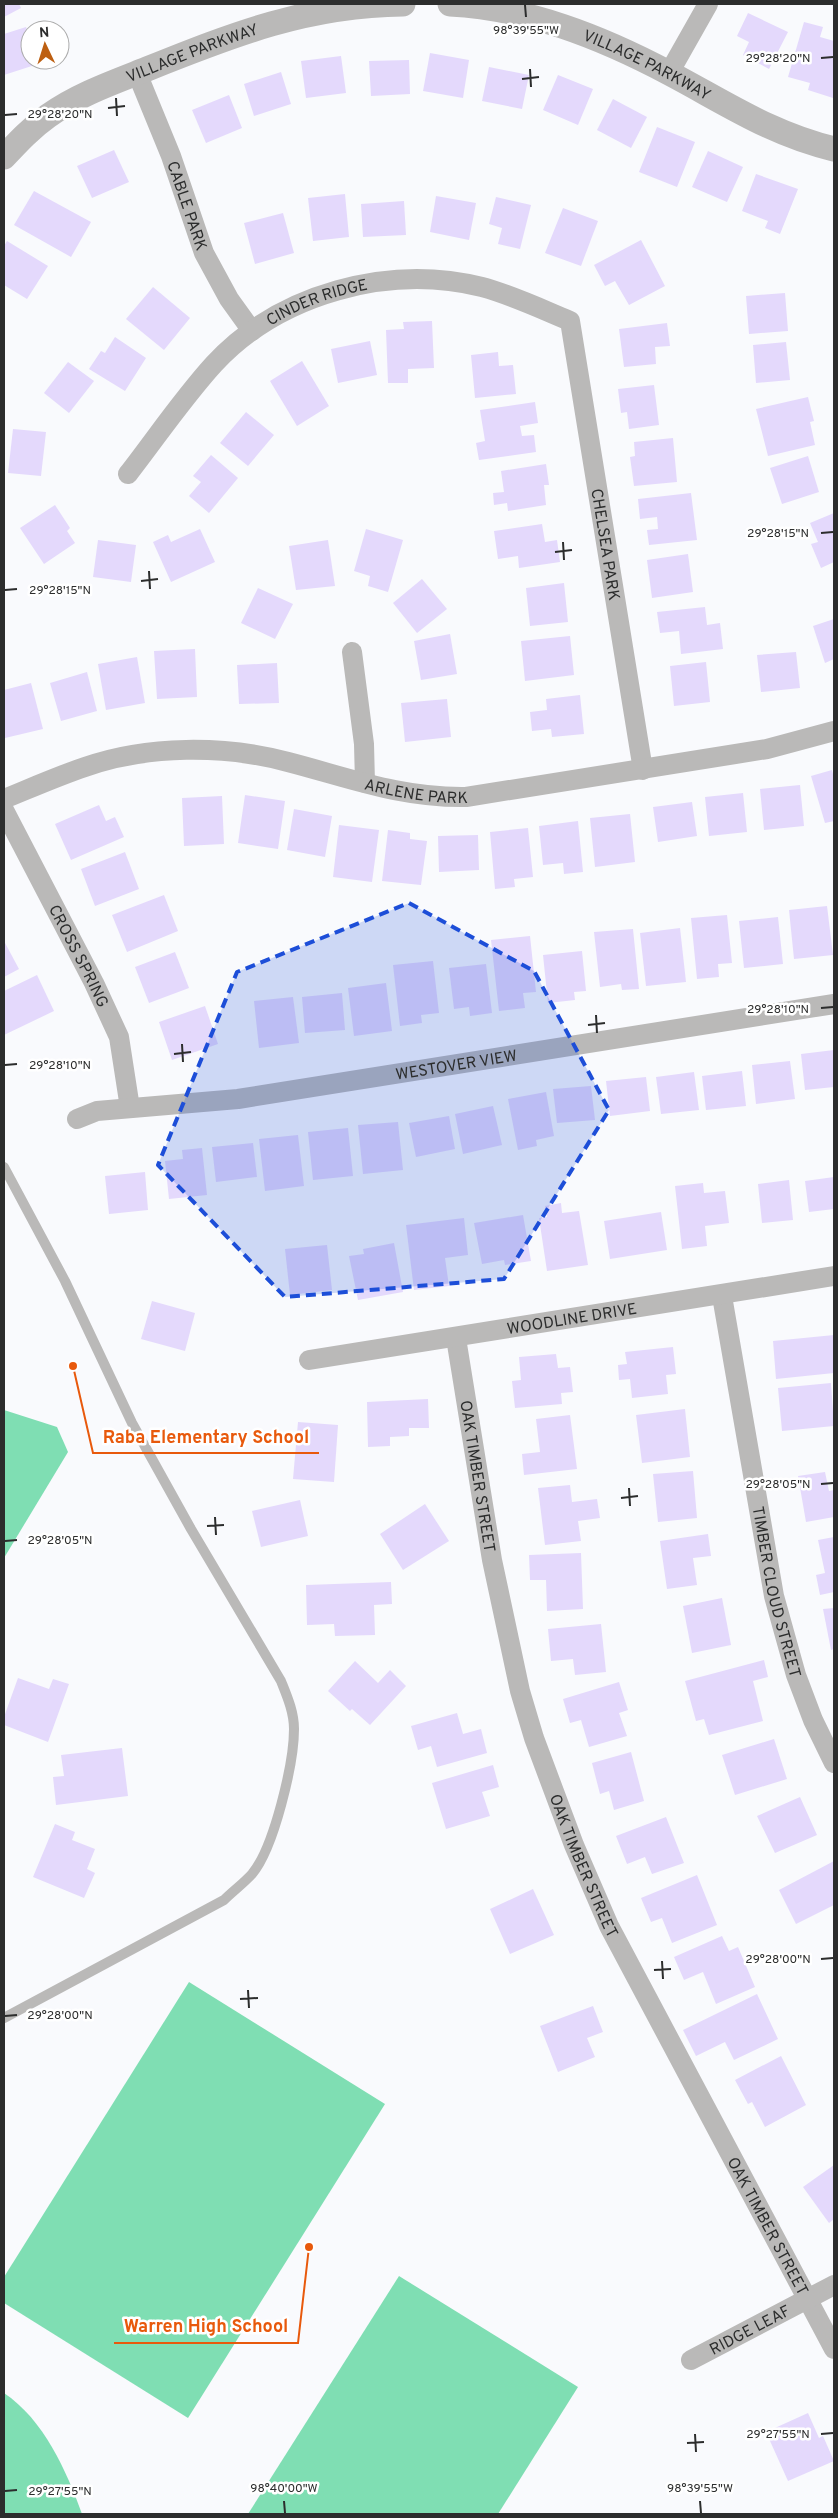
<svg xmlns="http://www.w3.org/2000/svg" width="838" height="2518" font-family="Overpass,sans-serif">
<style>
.green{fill:#7fdeb3}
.building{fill:#e4d9fc}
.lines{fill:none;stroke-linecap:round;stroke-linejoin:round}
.service{stroke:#bab9b8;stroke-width:10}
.minor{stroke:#bab9b8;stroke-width:20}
.tertiary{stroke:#bab9b8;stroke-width:25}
.marked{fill:#1d4ed8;fill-opacity:0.2;stroke:#1d4ed8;stroke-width:4;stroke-dasharray:10 6;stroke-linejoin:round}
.ticks{fill:none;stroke:#2c2d2d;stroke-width:2}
.labels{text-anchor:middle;stroke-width:5;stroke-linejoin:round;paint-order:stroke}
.street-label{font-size:16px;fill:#2c2d2d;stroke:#fff}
.ticks-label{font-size:12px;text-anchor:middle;fill:#2c2d2d;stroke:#fff;stroke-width:5;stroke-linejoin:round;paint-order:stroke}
.leader{fill:none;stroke:#e8590c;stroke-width:2}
.callout-dot{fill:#e8590c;stroke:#fff;stroke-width:2}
.callout-label{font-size:18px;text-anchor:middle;font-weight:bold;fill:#e8590c;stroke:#fff;stroke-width:5;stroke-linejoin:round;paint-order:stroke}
</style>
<rect width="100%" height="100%" fill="#f9fafd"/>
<g class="green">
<polygon points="4,1410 57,1427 68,1452 4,1558"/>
<polygon points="189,1982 385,2104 188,2418 4,2303 4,2277"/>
<polygon points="399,2276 578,2387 498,2514 248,2514"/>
<path d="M4,2393C44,2420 66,2470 82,2514H4Z"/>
</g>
<g class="building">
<polygon points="4,4 19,4 21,8 4,17"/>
<polygon points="748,13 788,32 769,69 743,55 749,42 737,36"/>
<polygon points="804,22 823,27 820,37 834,41 833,98 808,90 810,83 788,77"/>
<polygon points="26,27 30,40 30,60 36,60 38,64 4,75 4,34"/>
<polygon points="430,53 469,60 463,98 423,91"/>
<polygon points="341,56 346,93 306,98 301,61"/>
<polygon points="409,60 410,94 371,96 369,61"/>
<polygon points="489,67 529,75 522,109 482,101"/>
<polygon points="281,72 291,104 254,116 244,84"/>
<polygon points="558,75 593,89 578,125 543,110"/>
<polygon points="229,95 242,128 206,143 192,110"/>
<polygon points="613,99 647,117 631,148 597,130"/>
<polygon points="657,127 695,142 677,187 639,172"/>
<polygon points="114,150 129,182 92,198 77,166"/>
<polygon points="708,151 743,167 727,202 692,187"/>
<polygon points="756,174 798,189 780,234 765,228 768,221 742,211"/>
<polygon points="34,191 91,222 71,257 14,225"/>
<polygon points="345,194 349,237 313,241 308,198"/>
<polygon points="436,196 476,203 469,240 430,232"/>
<polygon points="496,197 531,205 520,249 498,244 502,228 489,224"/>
<polygon points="404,201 406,235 363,237 361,204"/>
<polygon points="563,208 598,221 581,266 545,253"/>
<polygon points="283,213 294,253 255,264 244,223"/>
<polygon points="641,240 665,286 629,305 615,281 605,286 594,265"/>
<polygon points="7,241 48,266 27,299 4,285 4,246"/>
<polygon points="153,287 190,318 164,350 126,319"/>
<polygon points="785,293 788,331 749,334 746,296"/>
<polygon points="432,321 434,368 408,369 408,383 388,383 386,330 404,329 403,322"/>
<polygon points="667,323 670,346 655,347 656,364 624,367 619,329"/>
<polygon points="115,337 146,358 125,391 89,369 101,351 105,353"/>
<polygon points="370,341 377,375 338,383 331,349"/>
<polygon points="786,342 790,380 756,383 753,345"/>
<polygon points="498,352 499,366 513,365 516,394 475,398 471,355"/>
<polygon points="302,361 329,406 297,426 270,381"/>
<polygon points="68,362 94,381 69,413 44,393"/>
<polygon points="654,385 659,425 629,429 627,412 621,413 618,389"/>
<polygon points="808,397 814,421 810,422 815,445 768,456 756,409"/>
<polygon points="535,402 538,423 520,426 522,436 534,435 536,452 479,460 476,443 485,441 480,410"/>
<polygon points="246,412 274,435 248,466 220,443"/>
<polygon points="13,429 46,432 41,476 8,473"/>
<polygon points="673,438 677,482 634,486 630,457 635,456 634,442"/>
<polygon points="211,455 238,478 209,513 189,496 201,482 193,476"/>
<polygon points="808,456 819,492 782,504 770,468"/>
<polygon points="546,464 549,485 544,485 546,505 508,511 507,503 494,505 493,493 504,492 501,471"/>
<polygon points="691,493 697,540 649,545 647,530 658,529 657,517 640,519 638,499"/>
<polygon points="55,505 70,528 67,531 75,543 44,564 20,528"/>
<polygon points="834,513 834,562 821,568 811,544 818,542 810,523"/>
<polygon points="542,524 545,542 557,540 560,562 519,568 518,556 498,559 494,531"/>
<polygon points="200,529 215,562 171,582 153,542 168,535 171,542"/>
<polygon points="366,529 403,540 388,592 368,586 370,576 354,571"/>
<polygon points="98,540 136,545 131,582 93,577"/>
<polygon points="328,540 335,586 296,590 289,546"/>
<polygon points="688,554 693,592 652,598 647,560"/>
<polygon points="422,579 447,609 417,633 393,603"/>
<polygon points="564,583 568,622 530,626 526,588"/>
<polygon points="258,588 293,604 275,639 241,623"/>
<polygon points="705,607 707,625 720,623 723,649 681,654 679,631 660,633 657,612"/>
<polygon points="834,619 834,659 825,663 813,626"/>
<polygon points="450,634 457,674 421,680 414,641"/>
<polygon points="570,636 574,675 525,681 521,641"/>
<polygon points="195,649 197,697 157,699 154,651"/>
<polygon points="796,652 800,688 761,692 757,655"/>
<polygon points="137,657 145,703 106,710 98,664"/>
<polygon points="706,662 710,702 674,706 670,666"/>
<polygon points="277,663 279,703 239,704 237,665"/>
<polygon points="87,672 97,711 61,721 50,683"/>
<polygon points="31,683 43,729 5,738 4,690"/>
<polygon points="580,695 584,734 552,737 551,729 532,731 530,712 547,710 546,699"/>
<polygon points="447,699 451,737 405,742 401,703"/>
<polygon points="832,770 834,778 834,821 825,823 811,776"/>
<polygon points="800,785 804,826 764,830 760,789"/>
<polygon points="743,793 747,832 709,836 705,797"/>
<polygon points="245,795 285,801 278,849 238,843"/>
<polygon points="222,796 224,844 184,846 182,798"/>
<polygon points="692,802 697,836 658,842 653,807"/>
<polygon points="99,805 106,821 115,817 124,837 71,860 55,824"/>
<polygon points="294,809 332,816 325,857 287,850"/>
<polygon points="630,814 635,862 595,867 590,818"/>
<polygon points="578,821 583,872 564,874 563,863 543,865 539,826"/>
<polygon points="339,825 379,830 372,882 333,877"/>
<polygon points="528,828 533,877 514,879 515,887 495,889 490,832"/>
<polygon points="388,830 410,833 410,839 427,841 421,885 382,881"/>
<polygon points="478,835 479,870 439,872 438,836"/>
<polygon points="125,852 139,889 95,906 81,869"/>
<polygon points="164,895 178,931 127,952 112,915"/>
<polygon points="827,906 833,955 794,959 789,910"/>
<polygon points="727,915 732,963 718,964 719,977 697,979 691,918"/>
<polygon points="778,917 783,964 744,968 739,921"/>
<polygon points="680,928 686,982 646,986 640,933"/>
<polygon points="633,929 639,989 622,990 621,984 600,987 594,932"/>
<polygon points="530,936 536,992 523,993 525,1008 499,1011 491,940"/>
<polygon points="4,941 19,969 4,977"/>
<polygon points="582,951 586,991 574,992 575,1000 548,1003 543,955"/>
<polygon points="175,952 189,988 149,1003 135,967"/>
<polygon points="433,961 439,1013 421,1015 422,1023 400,1026 393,965"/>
<polygon points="486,964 492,1013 470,1016 469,1007 454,1009 449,968"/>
<polygon points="37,975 54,1011 4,1035 4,991"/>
<polygon points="386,983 392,1031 354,1036 348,988"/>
<polygon points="342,993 345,1030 305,1033 302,997"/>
<polygon points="293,997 299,1043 259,1048 254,1001"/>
<polygon points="205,1006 218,1044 172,1060 159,1022"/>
<polygon points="834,1050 834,1087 805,1090 801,1054"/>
<polygon points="790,1061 795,1099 756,1104 752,1065"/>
<polygon points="742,1071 746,1106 706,1110 702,1076"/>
<polygon points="694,1072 699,1110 661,1114 656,1077"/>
<polygon points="646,1077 650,1111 610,1116 606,1081"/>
<polygon points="591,1086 595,1120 557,1123 553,1089"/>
<polygon points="546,1092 554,1136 536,1140 537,1146 518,1150 508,1099"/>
<polygon points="493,1106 502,1145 463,1154 455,1114"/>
<polygon points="449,1116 455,1149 416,1157 409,1123"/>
<polygon points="398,1122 403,1170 363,1174 358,1125"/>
<polygon points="348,1128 353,1176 313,1180 308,1132"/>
<polygon points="298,1135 304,1186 265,1191 259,1139"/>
<polygon points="253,1143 257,1177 216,1182 212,1147"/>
<polygon points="202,1148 207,1195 169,1199 165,1161 183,1159 182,1150"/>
<polygon points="145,1172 148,1210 109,1214 105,1176"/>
<polygon points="834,1177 834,1209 809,1212 805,1181"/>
<polygon points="789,1180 793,1220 762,1223 758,1184"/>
<polygon points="703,1183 704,1193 725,1191 729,1223 705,1226 707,1246 682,1249 675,1186"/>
<polygon points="561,1203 562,1213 579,1211 588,1265 547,1271 539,1218 547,1217 545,1206"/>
<polygon points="661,1212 667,1250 610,1259 604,1221"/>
<polygon points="523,1215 531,1261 505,1265 504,1260 482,1264 474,1223"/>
<polygon points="464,1218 468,1255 445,1258 449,1286 414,1290 406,1225"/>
<polygon points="394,1243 403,1292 358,1300 349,1256 364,1254 363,1249"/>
<polygon points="327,1245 332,1290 290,1295 285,1249"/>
<polygon points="152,1301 195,1313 185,1351 141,1339"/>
<polygon points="834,1335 834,1373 776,1379 773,1341"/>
<polygon points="673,1347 676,1374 666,1375 668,1394 632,1398 630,1379 619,1380 618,1365 627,1364 625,1352"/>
<polygon points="556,1354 558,1368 570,1367 573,1392 561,1393 562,1404 515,1408 512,1381 521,1380 519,1357"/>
<polygon points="831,1383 834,1426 782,1431 778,1388"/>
<polygon points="428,1399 429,1428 409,1428 409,1436 390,1437 390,1446 368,1447 367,1402"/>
<polygon points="685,1409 690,1457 642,1463 636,1415"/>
<polygon points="570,1415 577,1469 524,1475 522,1454 540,1452 536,1419"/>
<polygon points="298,1422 338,1425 334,1482 293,1479"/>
<polygon points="693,1471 697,1518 658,1522 653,1474"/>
<polygon points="825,1472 829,1491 834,1490 834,1517 806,1522 798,1476"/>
<polygon points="570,1485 572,1502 597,1499 600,1518 578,1521 581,1541 545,1545 538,1488"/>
<polygon points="300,1500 308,1536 261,1547 252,1511"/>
<polygon points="425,1504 449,1541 403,1570 380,1534"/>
<polygon points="708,1534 711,1556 693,1558 697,1585 667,1589 660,1541"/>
<polygon points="834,1537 834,1592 820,1595 816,1575 825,1573 818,1540"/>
<polygon points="581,1553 583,1609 547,1611 546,1580 530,1580 529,1555"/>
<polygon points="391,1582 392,1604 374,1605 375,1635 335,1636 334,1624 307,1625 306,1585"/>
<polygon points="722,1598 731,1645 692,1653 683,1606"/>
<polygon points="834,1608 834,1649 831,1650 823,1609"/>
<polygon points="601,1624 606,1672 575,1675 573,1659 551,1661 548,1629"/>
<polygon points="764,1660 768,1677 753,1681 763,1721 709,1735 704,1719 696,1721 685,1681"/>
<polygon points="355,1661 378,1683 390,1670 406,1686 370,1725 352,1709 350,1711 328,1691"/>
<polygon points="18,1678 49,1689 53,1679 69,1684 48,1742 4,1725 4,1717"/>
<polygon points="619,1682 628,1710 619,1713 627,1736 589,1747 581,1720 570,1723 563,1699"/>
<polygon points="457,1713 463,1734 481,1729 487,1753 437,1767 431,1746 418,1750 411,1726"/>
<polygon points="774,1739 787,1779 735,1795 722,1755"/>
<polygon points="122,1748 128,1796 56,1805 53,1777 64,1776 61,1755"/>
<polygon points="631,1752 644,1801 614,1810 609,1791 600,1794 592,1763"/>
<polygon points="493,1765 499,1787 482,1792 490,1816 446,1829 432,1783"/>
<polygon points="800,1797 817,1835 775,1853 757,1816"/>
<polygon points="666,1817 684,1863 652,1874 645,1857 627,1864 616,1836"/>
<polygon points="55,1824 75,1832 72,1840 95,1849 87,1869 95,1873 84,1898 33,1877"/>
<polygon points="834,1861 834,1905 796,1924 779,1890"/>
<polygon points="697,1875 717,1925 672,1943 662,1918 651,1922 641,1898"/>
<polygon points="533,1889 554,1935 510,1954 490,1909"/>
<polygon points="722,1936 729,1951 738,1947 755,1987 716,2004 703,1972 684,1980 674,1957"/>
<polygon points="757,1994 778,2039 734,2060 725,2042 696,2056 683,2030"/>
<polygon points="593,2006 603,2032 587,2038 595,2057 558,2072 540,2026"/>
<polygon points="781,2056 806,2105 765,2127 752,2102 748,2104 735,2080"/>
<polygon points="834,2165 834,2219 829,2223 803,2187"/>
<polygon points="808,2413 819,2438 823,2436 834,2461 788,2481 766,2432"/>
</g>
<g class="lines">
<path class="service" d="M4,1167L65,1281L132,1423L191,1529L281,1681C287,1696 294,1712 294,1729C294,1763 274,1848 252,1874C244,1883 233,1891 224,1900L4,2018"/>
<g class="minor">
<path id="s1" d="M137,73L171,156L204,253L229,299L252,331"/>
<polyline points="669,73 708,4"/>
<path id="s2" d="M128,474C156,438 183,398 214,364C280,293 389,264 482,287C512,295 541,309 570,321L643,770"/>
<polyline points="352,652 364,744 365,783"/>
<path id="s3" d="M4,799C31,788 58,776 85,767C147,745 225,745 288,762C350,778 400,798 466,797L767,749L834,731"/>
<path id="s4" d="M4,810L94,983L119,1037L130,1108"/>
<path id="s5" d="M77,1119L97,1111L238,1099L834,1004"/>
<path id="s6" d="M722,1296L774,1596L796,1675L813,1720L834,1763"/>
<path id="s7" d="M456,1338L492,1560L520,1691L534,1738L574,1845L609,1926L834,2349"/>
<path id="s8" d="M309,1360L834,1276"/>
<path id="s9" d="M691,2360L834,2285"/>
</g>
<g class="tertiary">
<path id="s10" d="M450,4C528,8 601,37 669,73C726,103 771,134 834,149"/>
<path id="s11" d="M4,157C18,142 31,128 48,116C77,95 114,82 147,69C234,34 308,5 403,4"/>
</g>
</g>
<path class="marked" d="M409,903L534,971L609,1110L504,1279L285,1297L158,1165L237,972Z"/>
<path class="ticks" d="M525,5L526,17M821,58L833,57M530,69L531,87M522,79L539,77M116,98L117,116M108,108L125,106M5,115L17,114M821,533L833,532M563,542L564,560M555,552L572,550M149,571L150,589M141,581L158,579M5,590L17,589M821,1008L833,1007M596,1015L597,1033M588,1025L605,1023M182,1044L183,1062M174,1054L191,1052M5,1065L17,1064M821,1484L833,1483M629,1488L630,1506M621,1498L638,1496M215,1517L216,1535M207,1526L224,1525M5,1541L17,1540M821,1959L833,1958M662,1961L663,1979M654,1970L671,1969M248,1990L249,2008M240,1999L258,1998M5,2016L17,2015M695,2434L696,2452M821,2434L833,2433M687,2443L704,2442M5,2491L17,2490M284,2501L285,2513M700,2501L701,2513"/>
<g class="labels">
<g class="street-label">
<text dy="6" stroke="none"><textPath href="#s11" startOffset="218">VILLAGE PARKWAY</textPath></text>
<text dy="6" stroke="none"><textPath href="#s10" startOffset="208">VILLAGE PARKWAY</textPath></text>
<text dy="6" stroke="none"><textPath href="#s1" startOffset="142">CABLE PARK</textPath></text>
<text dy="6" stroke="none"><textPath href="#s2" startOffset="262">CINDER RIDGE</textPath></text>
<text dy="6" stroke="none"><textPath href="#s2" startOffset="752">CHELSEA PARK</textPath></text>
<text dy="6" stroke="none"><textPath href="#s3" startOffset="425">ARLENE PARK</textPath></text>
<text dy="6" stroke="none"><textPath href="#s4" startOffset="164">CROSS SPRING</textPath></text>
<text dy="6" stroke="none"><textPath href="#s5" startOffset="384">WESTOVER VIEW</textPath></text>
<text dy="6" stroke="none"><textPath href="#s8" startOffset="266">WOODLINE DRIVE</textPath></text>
<text dy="6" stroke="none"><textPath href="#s7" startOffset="140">OAK TIMBER STREET</textPath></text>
<text dy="6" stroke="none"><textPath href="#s6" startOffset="301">TIMBER CLOUD STREET</textPath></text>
<text dy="6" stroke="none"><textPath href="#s7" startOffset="545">OAK TIMBER STREET</textPath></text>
<text dy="6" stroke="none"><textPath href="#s7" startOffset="950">OAK TIMBER STREET</textPath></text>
<text dy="6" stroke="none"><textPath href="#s9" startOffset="66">RIDGE LEAF</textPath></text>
</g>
</g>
<g class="ticks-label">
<text x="526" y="34">98°39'55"W</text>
<text x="778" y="62">29°28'20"N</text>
<text x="60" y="118">29°28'20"N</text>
<text x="778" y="537">29°28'15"N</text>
<text x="60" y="594">29°28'15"N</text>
<text x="778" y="1013">29°28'10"N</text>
<text x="60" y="1069">29°28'10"N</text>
<text x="778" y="1488">29°28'05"N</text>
<text x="60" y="1544">29°28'05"N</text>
<text x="778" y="1963">29°28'00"N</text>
<text x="60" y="2019">29°28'00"N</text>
<text x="778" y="2438">29°27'55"N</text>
<text x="284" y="2492">98°40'00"W</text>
<text x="700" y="2492">98°39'55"W</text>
<text x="60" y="2495">29°27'55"N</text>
</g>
<path class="leader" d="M73 1366L93 1453H319M309 2247L298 2343H114"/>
<g class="callout-dot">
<circle cx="73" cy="1366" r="5"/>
<circle cx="309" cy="2247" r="5"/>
</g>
<g class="callout-label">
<text x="206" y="1443">Raba Elementary School</text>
<text x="206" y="2332">Warren High School</text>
</g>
<rect width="838" height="2518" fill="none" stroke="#2c2d2d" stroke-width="10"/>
<g transform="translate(45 45) rotate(356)"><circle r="24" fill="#ffffff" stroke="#ababab"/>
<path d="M0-4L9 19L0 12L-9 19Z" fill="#bd5f11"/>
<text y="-8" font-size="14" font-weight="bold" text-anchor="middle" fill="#2c2d2d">N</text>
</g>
</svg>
